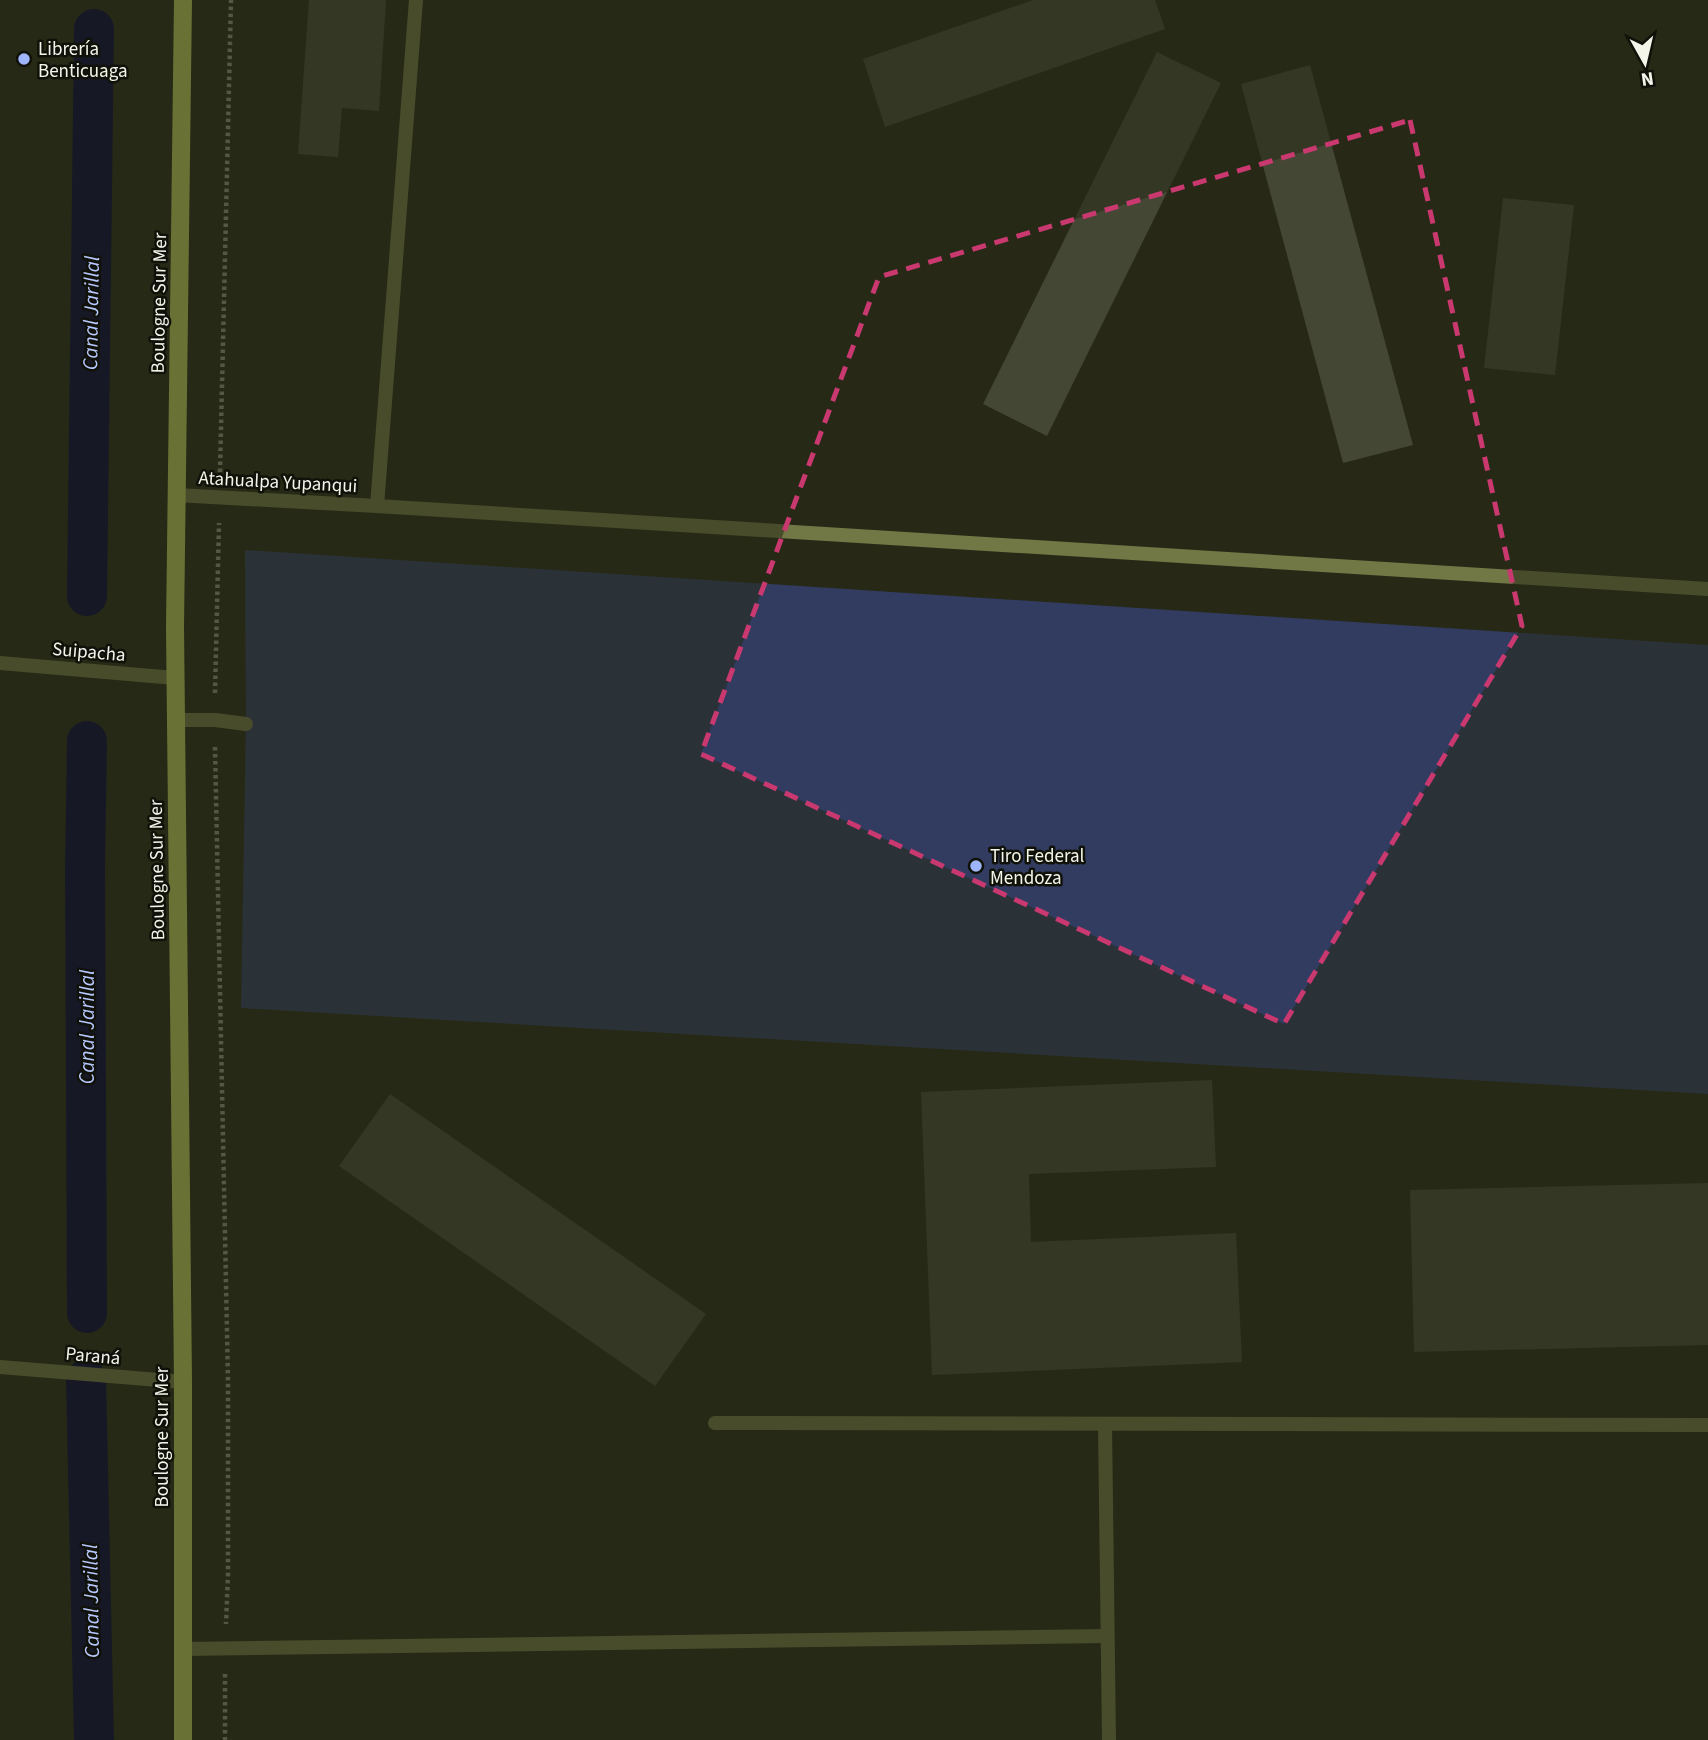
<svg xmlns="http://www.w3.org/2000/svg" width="1708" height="1740" font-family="'Source Sans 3',sans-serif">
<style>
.green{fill:#313c60}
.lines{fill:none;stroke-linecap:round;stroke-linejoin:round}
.canal{stroke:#050339;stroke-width:40}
.building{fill:#444733}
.path{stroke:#8b8e7e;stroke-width:4.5;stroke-dasharray:3.5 3.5;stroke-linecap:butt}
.service{stroke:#717745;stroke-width:14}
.minor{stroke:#717745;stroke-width:14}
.tertiary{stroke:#717745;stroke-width:14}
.primary{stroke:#bbc85a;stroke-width:18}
.marked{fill:none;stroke:#c93970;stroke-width:5;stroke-dasharray:14 9;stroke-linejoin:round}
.poi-dot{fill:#9eb4fd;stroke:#101109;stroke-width:2.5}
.labels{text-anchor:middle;stroke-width:5;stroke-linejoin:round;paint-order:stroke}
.poi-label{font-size:19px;fill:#f2f5e8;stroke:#101109;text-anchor:start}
.street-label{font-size:19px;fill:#f2f5e8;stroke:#101109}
.water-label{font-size:21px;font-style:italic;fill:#b8c9ff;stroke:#101109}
</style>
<rect width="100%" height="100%" fill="#272916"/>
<polygon class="green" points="245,550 1708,645 1708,1094 241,1008 246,724"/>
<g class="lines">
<g class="canal">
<polyline points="87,596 94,29"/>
<polyline points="87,1313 85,869 87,741"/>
<polyline points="86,1379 94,1740"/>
</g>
</g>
<g class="building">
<polygon points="309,0 386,0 379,111 342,108 338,157 298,154"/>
<polygon points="1033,0 1155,0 1165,29 885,127 863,59"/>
<polygon points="1157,52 1221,83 1047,436 983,404"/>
<polygon points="1310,65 1413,445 1343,463 1241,84"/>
<polygon points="1503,198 1574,205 1555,375 1484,368"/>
<polygon points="1212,1080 1216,1167 1029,1174 1031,1242 1236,1233 1242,1362 932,1375 921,1092"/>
<polygon points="390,1094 706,1314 655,1386 339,1166"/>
<polygon points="1708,1183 1708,1345 1414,1352 1410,1190"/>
</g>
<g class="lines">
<g class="path">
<polyline points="220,472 231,0"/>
<polyline points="215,693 219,523"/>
<polyline points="215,747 228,1381 228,1574 226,1624"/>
<polyline points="225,1674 225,1740"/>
</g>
<g class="service">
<polyline points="416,0 377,506 1708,589"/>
<polyline points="176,720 215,720 246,724"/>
</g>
<g class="minor">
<polyline points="176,495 377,506"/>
<polyline points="0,1367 183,1382"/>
<polyline points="715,1423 1708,1425"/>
<polyline points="1105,1424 1109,1740"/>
<polyline points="182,1649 1107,1636"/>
</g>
<polyline class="tertiary" points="0,663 175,678"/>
<polyline class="primary" points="183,1740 183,1382 175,627 183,0"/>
</g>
<path d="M0 0H1708V1740H0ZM1410,120L1522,626L1284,1024L701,754L879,277Z" fill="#272916" fill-opacity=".55" fill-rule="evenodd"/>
<path class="marked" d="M1410,120L1522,626L1284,1024L701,754L879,277Z"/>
<g class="poi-dot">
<circle cx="24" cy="59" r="7"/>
<circle cx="976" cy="866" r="7"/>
</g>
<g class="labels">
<g class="poi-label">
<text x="38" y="55">Librería<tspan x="38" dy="22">Benticuaga</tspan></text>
<text x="990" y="862">Tiro Federal<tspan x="990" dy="22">Mendoza</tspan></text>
</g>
<g class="street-label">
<text transform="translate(158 303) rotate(-89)" y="7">Boulogne Sur Mer</text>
<text transform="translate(278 481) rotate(3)" y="7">Atahualpa Yupanqui</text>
<text transform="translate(89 651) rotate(5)" y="7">Suipacha</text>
<text transform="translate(156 870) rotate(-91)" y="7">Boulogne Sur Mer</text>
<text transform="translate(93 1355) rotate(5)" y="7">Paraná</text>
<text transform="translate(161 1437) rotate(-90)" y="7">Boulogne Sur Mer</text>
</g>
<g class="water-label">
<text transform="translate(91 313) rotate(-89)" y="7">Canal Jarillal</text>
<text transform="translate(87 1027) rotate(-90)" y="7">Canal Jarillal</text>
<text transform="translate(91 1601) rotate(-91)" y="7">Canal Jarillal</text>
</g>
</g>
<g transform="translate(1645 63) rotate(172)" stroke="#101109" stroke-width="5" paint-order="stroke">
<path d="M0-5L12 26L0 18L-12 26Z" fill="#f2f5e8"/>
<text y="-10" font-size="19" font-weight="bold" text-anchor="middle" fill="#f2f5e8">N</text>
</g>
</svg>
